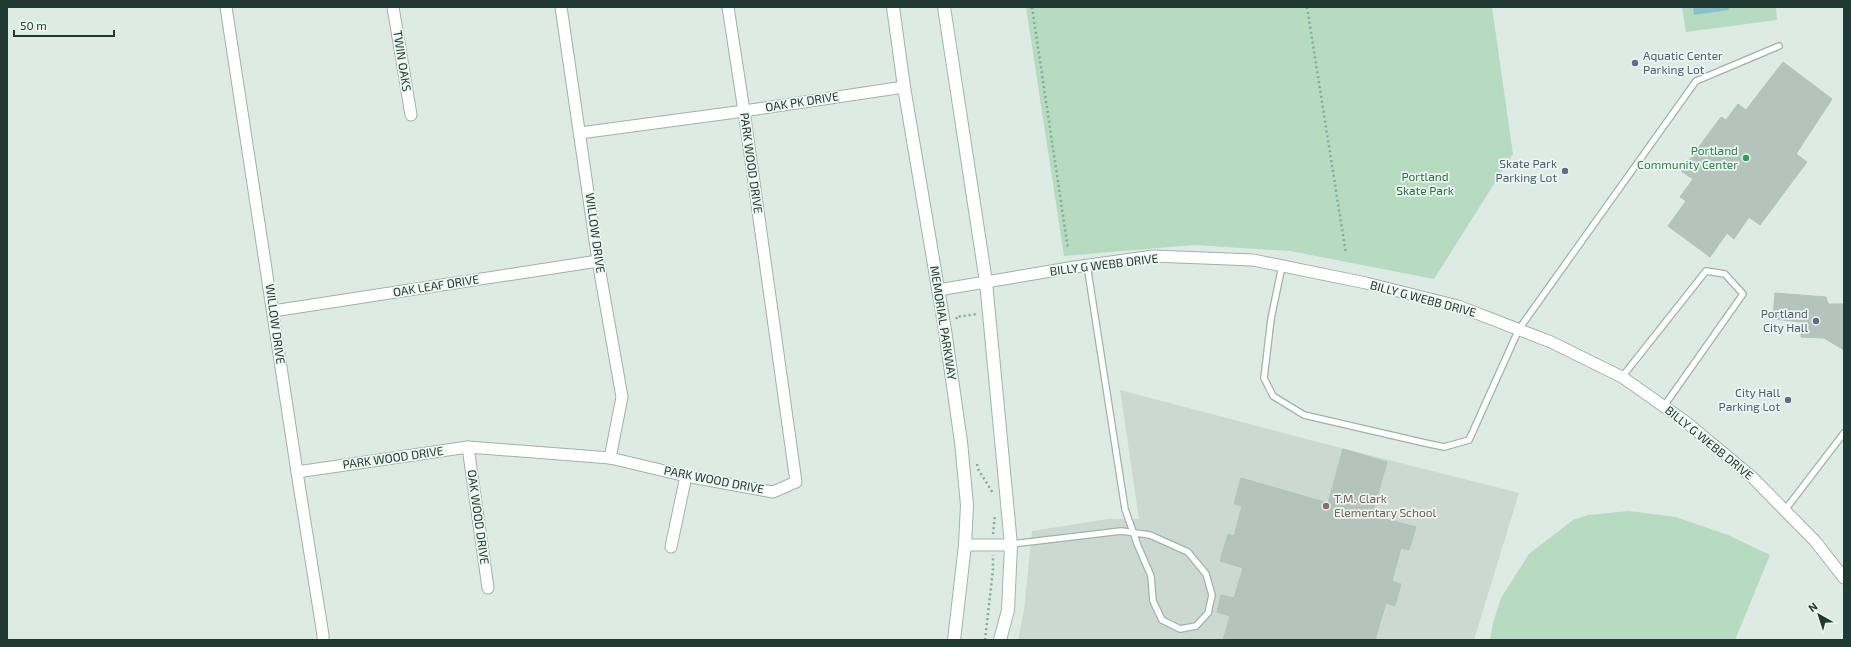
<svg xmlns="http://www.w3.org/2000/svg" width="1851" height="647" font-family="'Exo 2',sans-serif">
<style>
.built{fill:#ccd9d3}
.green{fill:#b7dbc0}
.water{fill:#85c4cf}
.building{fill:#b4c4bd;stroke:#b1c3bb}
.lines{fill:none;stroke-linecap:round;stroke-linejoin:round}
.lane-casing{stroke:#a1b1ab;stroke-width:8}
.street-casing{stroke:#a1b1ab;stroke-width:13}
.secondary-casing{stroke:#9db5ac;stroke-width:14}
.path{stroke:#7ead9e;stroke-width:2.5;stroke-dasharray:2 3;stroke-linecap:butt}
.lane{stroke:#fff;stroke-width:5.5}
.street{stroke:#fff;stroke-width:11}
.secondary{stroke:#fff;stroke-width:12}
.service-dot{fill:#5c6f8a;stroke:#eef6f2;stroke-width:1.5}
.leisure-dot{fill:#2e9e5b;stroke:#eef6f2;stroke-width:1.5}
.education-dot{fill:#8d6e63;stroke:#eef6f2;stroke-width:1.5}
.labels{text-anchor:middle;stroke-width:3.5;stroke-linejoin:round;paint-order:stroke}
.service-label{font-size:12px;fill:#4e5e75;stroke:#eef6f2;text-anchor:end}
.street-label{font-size:12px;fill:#203932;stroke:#eef6f2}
.leisure-label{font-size:12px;fill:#27864d;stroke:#eef6f2;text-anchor:end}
.park-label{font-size:12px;fill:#2a6f45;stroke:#eef6f2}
.education-label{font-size:12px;fill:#785e54;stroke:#eef6f2;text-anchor:start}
</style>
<rect width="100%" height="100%" fill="#deeae4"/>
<polygon class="built" points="1120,390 1310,440 1519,493 1474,640 1018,640 1024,611 1032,531 1108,519 1139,519"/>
<g class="green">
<polygon points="1026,7 1492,7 1513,154 1434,279 1290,251 1194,245 1064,256"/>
<polygon points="1682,7 1776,7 1777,20 1686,32"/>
<polygon points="1629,511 1676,517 1728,535 1770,555 1735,640 1490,640 1493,623 1501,598 1529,554 1573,520 1588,515"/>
</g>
<polygon class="water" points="1693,7 1728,7 1729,10 1694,15"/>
<g class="building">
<polygon points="1783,62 1832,99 1796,154 1807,162 1760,225 1749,217 1734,239 1727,233 1710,257 1668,226 1686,201 1680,197 1693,179 1681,171 1721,117 1726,120 1738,104 1746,110"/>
<polygon points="1775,293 1826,297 1828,304 1844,304 1844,350 1824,338 1801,337 1801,322 1773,319"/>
<polygon points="1343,449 1387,462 1372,515 1416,527 1409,550 1401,548 1392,581 1401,584 1395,606 1386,603 1375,640 1223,640 1230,616 1217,612 1221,595 1234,598 1243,568 1220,561 1228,534 1234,536 1242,506 1234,504 1241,478 1328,503"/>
</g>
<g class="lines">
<g class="lane-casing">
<g id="lane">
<polyline points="1282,266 1271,319 1264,378 1273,396 1304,415 1425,443 1444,447 1469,440 1519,329 1696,81 1779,46"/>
<polyline points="1622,377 1706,271 1725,274 1743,294 1664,406"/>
<polyline points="1785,510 1844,433"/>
<polyline points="1011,544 1121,531 1150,535 1188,552 1206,574 1212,595 1208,613 1196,626 1180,629 1162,620 1153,601 1151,576 1138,546 1125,509 1087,265"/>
</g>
</g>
<g class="street-casing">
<g id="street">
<polyline points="226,7 297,472 323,635 323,640"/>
<polyline points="393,7 411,115"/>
<polyline points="561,7 598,261 622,397 610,458"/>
<polyline points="580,133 744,111 904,87"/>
<polyline points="938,290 1075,267 1153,256 1253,260 1366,283 1458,306 1551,342 1622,377 1686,422 1752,477 1815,541 1844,578"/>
<polyline points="273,311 598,261"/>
<polyline points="468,447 488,588"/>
<polyline points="297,472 468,447 610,458 686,476 773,492 796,482 744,111 728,7"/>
<polyline points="965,545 1011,545"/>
<polyline points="671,547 686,476"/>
</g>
</g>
<g class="secondary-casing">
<g id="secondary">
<polyline points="893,7 904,87 945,330 961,442 967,505 965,545 954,640"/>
<polyline points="944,7 986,282 1011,545 1008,610 1000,640"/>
</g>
</g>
<g class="path">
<polyline points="1032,7 1068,249"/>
<polyline points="1307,7 1346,254"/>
<polyline points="957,319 956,317 977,314"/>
<polyline points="977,464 978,469 993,493"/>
<polyline points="993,534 995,515"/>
<polyline points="985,640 993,569 993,555"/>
</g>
<use href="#lane" class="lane"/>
<use href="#street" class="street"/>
<use href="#secondary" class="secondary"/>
</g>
<g class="service-dot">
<circle cx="1635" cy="63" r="4"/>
<circle cx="1565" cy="171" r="4"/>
<circle cx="1816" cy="321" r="4"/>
<circle cx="1788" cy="400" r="4"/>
</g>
<circle class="leisure-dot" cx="1746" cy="158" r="4"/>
<circle class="education-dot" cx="1326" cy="506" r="4"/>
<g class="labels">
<g class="service-label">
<text x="1643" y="60" text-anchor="start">Aquatic Center<tspan x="1643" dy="14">Parking Lot</tspan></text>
<text x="1557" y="168">Skate Park<tspan x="1557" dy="14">Parking Lot</tspan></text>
<text x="1808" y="318">Portland<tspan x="1808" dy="14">City Hall</tspan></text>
<text x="1780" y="397">City Hall<tspan x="1780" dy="14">Parking Lot</tspan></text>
</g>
<g class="street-label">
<text transform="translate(402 61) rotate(81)" y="4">TWIN OAKS</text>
<text transform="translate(802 102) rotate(-9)" y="4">OAK PK DRIVE</text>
<text transform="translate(751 163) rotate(82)" y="4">PARK WOOD DRIVE</text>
<text transform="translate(595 233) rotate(82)" y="4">WILLOW DRIVE</text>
<text transform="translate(1104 265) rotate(-7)" y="4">BILLY G WEBB DRIVE</text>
<text transform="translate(436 286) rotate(-9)" y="4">OAK LEAF DRIVE</text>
<text transform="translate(1423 299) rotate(15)" y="4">BILLY G WEBB DRIVE</text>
<text transform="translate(943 323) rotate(81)" y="4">MEMORIAL PARKWAY</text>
<text transform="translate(275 324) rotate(82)" y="4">WILLOW DRIVE</text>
<text transform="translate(1709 443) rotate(39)" y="4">BILLY G WEBB DRIVE</text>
<text transform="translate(393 458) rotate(-8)" y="4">PARK WOOD DRIVE</text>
<text transform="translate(714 480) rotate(11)" y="4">PARK WOOD DRIVE</text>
<text transform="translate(478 517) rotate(82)" y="4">OAK WOOD DRIVE</text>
</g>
<g class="leisure-label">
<text x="1738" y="155">Portland<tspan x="1738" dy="14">Community Center</tspan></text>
</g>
<g class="park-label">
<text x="1425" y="181">Portland<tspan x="1425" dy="14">Skate Park</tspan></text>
</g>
<g class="education-label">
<text x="1334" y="503">T.M. Clark<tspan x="1334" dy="14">Elementary School</tspan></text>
</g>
</g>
<rect width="1851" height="647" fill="none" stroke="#203932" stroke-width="16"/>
<g transform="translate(1819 615) rotate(321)" stroke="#eef6f2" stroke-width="3" paint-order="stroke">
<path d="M0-3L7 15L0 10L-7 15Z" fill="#203932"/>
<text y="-6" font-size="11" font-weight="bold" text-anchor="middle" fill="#203932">N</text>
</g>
<path d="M14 30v6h100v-6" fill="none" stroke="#203932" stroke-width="2"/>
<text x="20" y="30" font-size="12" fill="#203932" stroke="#eef6f2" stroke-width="3" paint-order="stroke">50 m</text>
</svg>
